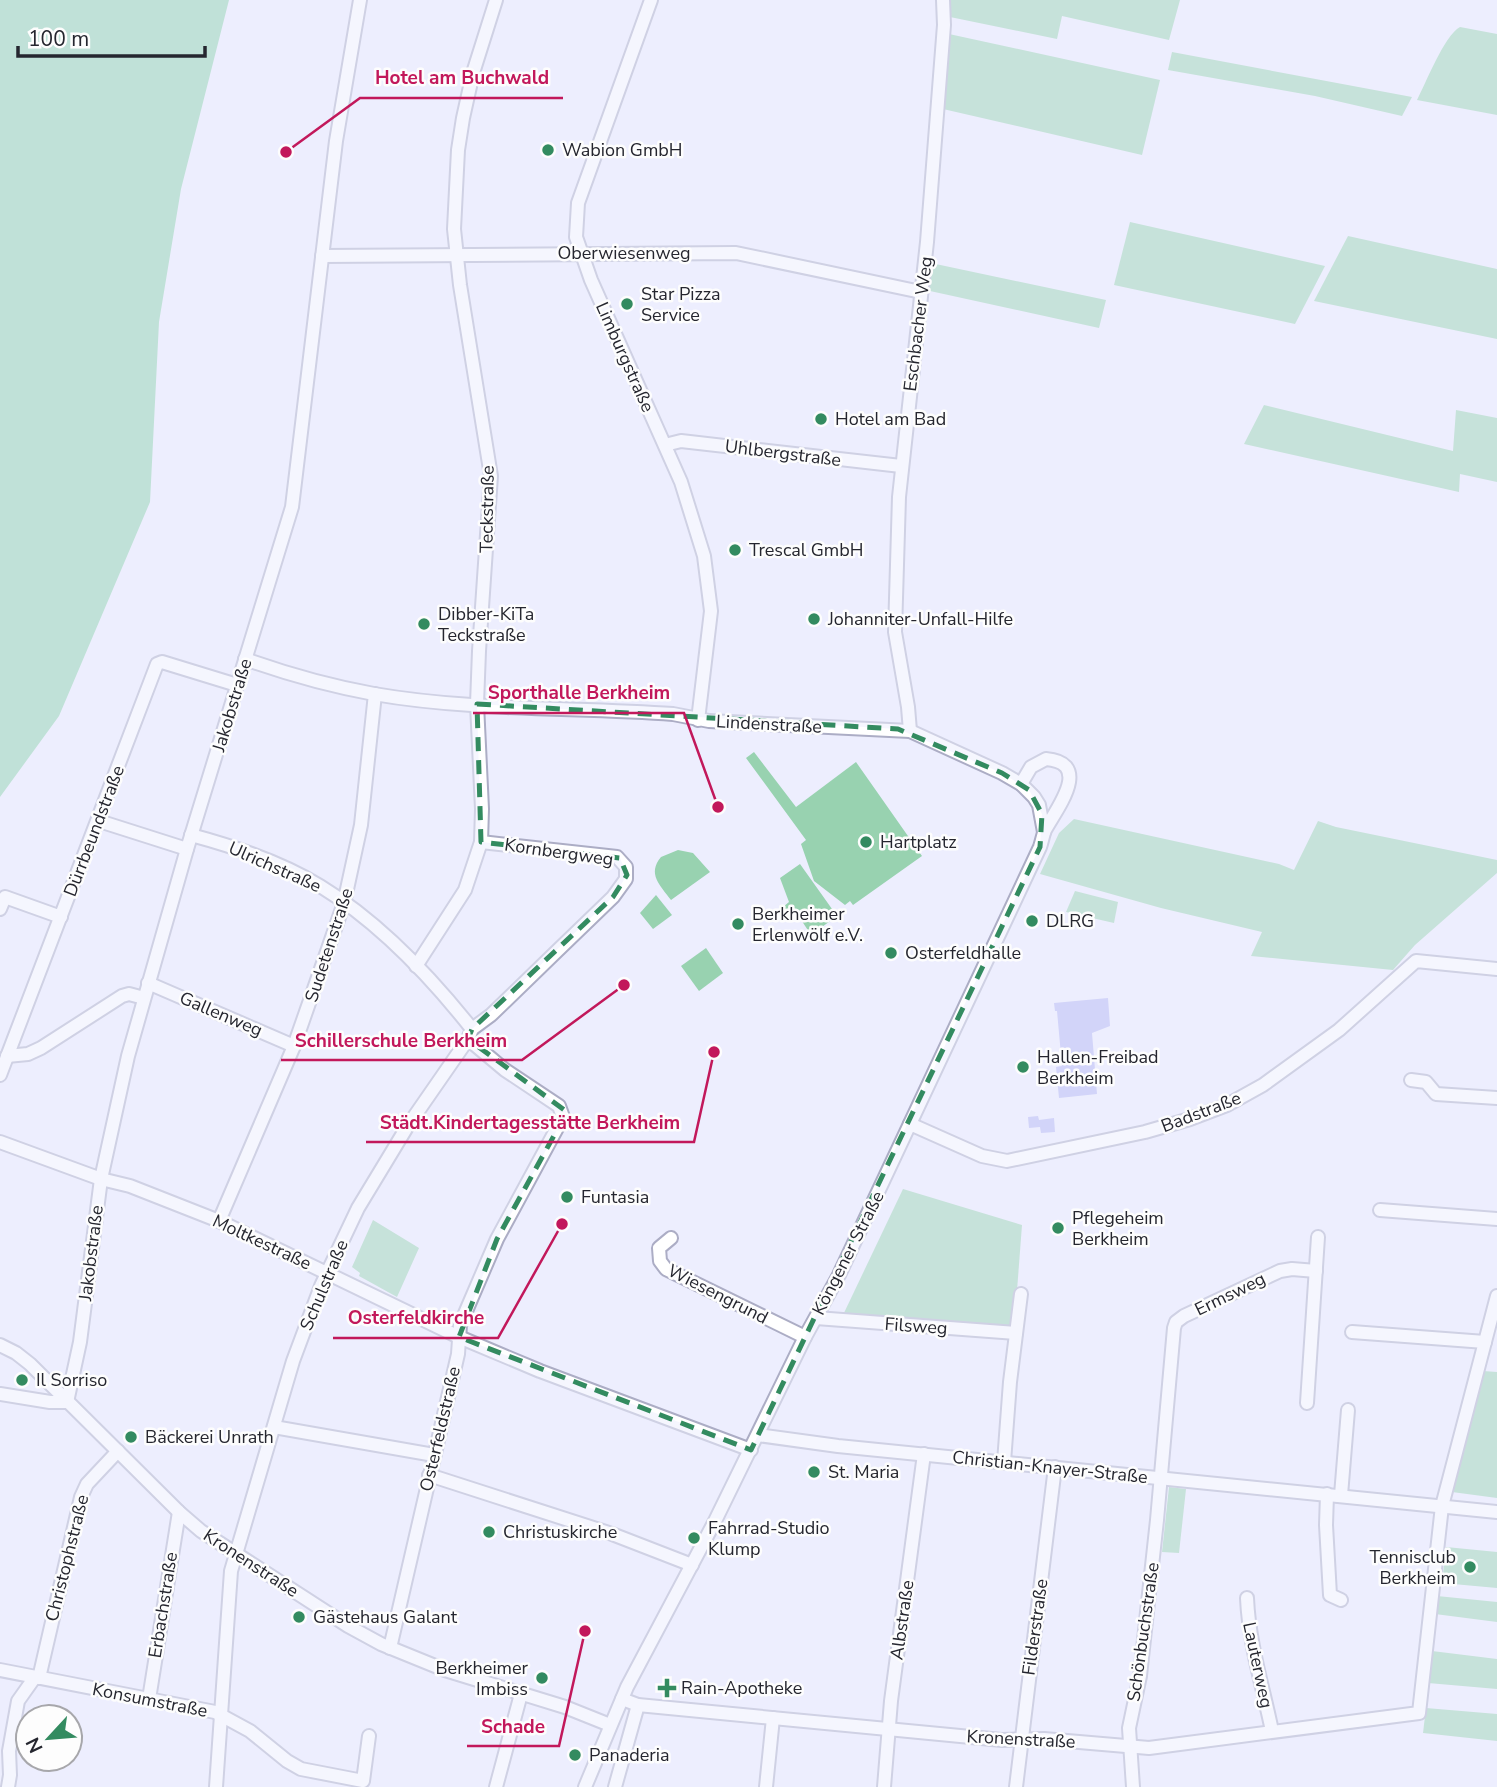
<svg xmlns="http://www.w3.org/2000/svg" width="1497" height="1787" font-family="'Nunito Sans',sans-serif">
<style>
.green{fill:#98d2b0}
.forest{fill:#8bd1aa}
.water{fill:#b2b3f3}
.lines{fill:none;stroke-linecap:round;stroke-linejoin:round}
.street-casing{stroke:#acadc5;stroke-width:16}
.street{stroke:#fff;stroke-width:12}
.marked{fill:none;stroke:#338b60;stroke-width:5;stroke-dasharray:14 9;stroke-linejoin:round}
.poi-dot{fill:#338b60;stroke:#fdfdfd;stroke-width:2.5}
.labels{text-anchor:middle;stroke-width:5;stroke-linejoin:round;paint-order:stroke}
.poi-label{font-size:18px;fill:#25262f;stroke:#fdfdfd;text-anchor:start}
.street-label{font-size:18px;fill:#25262f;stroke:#fdfdfd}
.leader{fill:none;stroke:#c2185b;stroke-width:2.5}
.callout-dot{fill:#c2185b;stroke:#fdfdfd;stroke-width:2.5}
.callout-label{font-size:19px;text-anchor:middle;font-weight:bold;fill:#c2185b;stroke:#fdfdfd;stroke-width:5;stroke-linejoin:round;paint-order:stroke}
</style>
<rect width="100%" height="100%" fill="#edeefe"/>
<g class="green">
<polygon points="950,0 1180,0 1169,40 1062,16 1057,39 950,17"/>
<path d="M1460,27L1497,34V115L1417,100C1426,83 1444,36 1460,27Z"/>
<polygon points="949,34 1160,80 1142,155 943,109"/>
<polygon points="1172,52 1412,97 1402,116 1315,96 1168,70"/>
<polygon points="1130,222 1325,266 1295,324 1114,285"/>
<polygon points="1348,236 1497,269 1497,339 1314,301"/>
<polygon points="931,263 1106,300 1099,328 930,291 928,287"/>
<polygon points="1264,405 1453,451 1456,410 1497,418 1497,482 1460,474 1459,492 1244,444"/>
<polygon points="754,752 796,807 856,762 922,856 853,905 850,901 845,905 814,881 801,844 806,840 746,758"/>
<polygon points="1074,819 1279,864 1294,870 1318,821 1336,827 1497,860 1497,873 1415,945 1393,970 1251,956 1262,932 1161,908 1040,874 1059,833"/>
<path d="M678,850L693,853L710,872L671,900C660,885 647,874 661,857Z"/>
<polygon points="800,864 837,916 811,935 798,915 791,919 783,907 789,902 780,878"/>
<polygon points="1075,891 1118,902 1114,923 1066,912"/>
<polygon points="656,895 672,915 653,929 640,913"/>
<polygon points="706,948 723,973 699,991 681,966"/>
<polygon points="903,1189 1022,1225 1015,1317 1008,1327 843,1315"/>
<polygon points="373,1220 419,1248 397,1297 359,1276 360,1273 352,1267"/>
<polygon points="1483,1371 1497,1372 1497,1498 1452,1492"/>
<polygon points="1169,1487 1186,1489 1179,1553 1162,1552"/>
<polygon points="1446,1547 1497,1552 1497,1588 1442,1583"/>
<polygon points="1437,1596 1497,1602 1497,1622 1435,1614"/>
<polygon points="1432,1651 1497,1659 1497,1689 1428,1683"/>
<polygon points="1426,1708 1497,1714 1497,1741 1423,1733"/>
</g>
<polygon class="forest" points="0,0 229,0 181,189 159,322 150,502 59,716 0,797"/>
<g class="water">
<polygon points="1108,998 1110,1026 1092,1033 1097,1094 1059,1098 1056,1067 1062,1066 1057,1011 1055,1011 1054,1003"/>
<polygon points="1038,1116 1039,1120 1054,1118 1055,1132 1041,1133 1040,1127 1029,1128 1028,1117"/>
</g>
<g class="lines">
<g class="street-casing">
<g id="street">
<polyline points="651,0 578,203 576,237 591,280 681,482 704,556 711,611 698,720"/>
<polyline points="322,256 736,253 921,292"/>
<polyline points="665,445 681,441 901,466"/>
<path d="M245,659C287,674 330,686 374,694C472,711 574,707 673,714L709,721L910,731L1002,773L1021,784L1034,797L1039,805L1044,832"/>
<polyline points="910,731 908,707 895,632 899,497 927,242 944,25 943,0"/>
<polyline points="99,821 187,849"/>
<path d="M191,835C236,847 281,862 320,886C379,922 430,976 472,1029"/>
<polyline points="0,909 5,897 61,917"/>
<polyline points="416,966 465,890 481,842 482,809 477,704 479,651 491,476 460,285 454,229 458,150 463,118 473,73 496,0"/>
<polyline points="148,983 294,1046"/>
<polyline points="7,1056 28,1054 41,1048 122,996 129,994 144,998"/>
<polyline points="0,1075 157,664 162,662 237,685"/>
<polyline points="1411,1080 1426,1082 1436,1094 1497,1098"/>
<polyline points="910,1124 982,1156 1007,1161 1145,1132 1190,1119 1227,1105 1263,1085 1339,1030 1416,961 1497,969"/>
<polyline points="0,1142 101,1179 130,1186 219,1221 459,1337 540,1371 751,1450"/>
<polyline points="1380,1210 1497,1219"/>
<polyline points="219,1221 294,1046 344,903 361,825 375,694"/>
<polyline points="671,1238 659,1248 660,1261 666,1269 805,1337"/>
<polyline points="816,1318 1016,1333"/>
<polyline points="1352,1332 1485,1342"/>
<polyline points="0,1345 16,1353 30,1364 179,1512 201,1531 348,1626 381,1644 445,1670 565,1707 610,1725"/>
<polyline points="0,1394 50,1402 67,1402"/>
<polyline points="67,1402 80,1342 101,1179 128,1056 187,849 292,507 336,141 360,0"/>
<polyline points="1307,1403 1318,1237"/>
<polyline points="274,1427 434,1455"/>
<polyline points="758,1435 838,1446 1497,1512"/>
<polyline points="1004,1462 1010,1382 1021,1294"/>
<polyline points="429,1475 612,1534 692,1565"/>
<polyline points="1327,1494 1326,1525 1330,1595 1341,1600"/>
<polyline points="1341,1495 1348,1410"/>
<path d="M1247,1598C1249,1644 1263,1687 1272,1731"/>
<polyline points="390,1648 458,1354 460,1325 497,1239 563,1117 559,1106 505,1070 468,1039"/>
<polyline points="0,1670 215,1712 250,1731 287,1761 301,1769 363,1781 369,1736"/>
<polyline points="39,1678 81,1497 87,1484 118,1451"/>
<polyline points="149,1699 179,1512"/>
<polyline points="622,1699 638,1705 1002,1740 1044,1739 1149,1748 1419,1713 1442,1506 1497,1296"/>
<polyline points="8,1787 10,1775 9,1751 18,1701 35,1677"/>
<polyline points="216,1787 231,1571 293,1361 321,1286 358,1208 407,1127 468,1039 472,1029 491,1015 555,953 613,897 626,879 626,867 617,857 481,842"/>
<polyline points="496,1787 521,1694"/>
<path d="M585,1787L627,1687L715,1521L805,1337L839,1275L1040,847C1042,841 1043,835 1045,830C1055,811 1094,763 1046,759L1031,767L1021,784"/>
<polyline points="615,1787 638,1705"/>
<polyline points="766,1787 773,1718"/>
<polyline points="884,1787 891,1701 924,1454"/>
<polyline points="1016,1787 1055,1467"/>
<polyline points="1133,1787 1129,1728 1140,1676 1157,1520 1174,1328 1176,1322 1184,1316 1280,1271 1292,1269 1316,1271"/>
</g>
</g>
<use href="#street" class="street"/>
</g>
<path d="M0 0H1497V1787H0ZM477,704L898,729L1002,773L1029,790L1042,814L1040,847L751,1450L459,1337L497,1239L567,1112L468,1039L472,1029L613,897L627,875L620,858L481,842Z" fill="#edeefe" fill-opacity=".55" fill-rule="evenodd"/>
<path class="marked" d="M477,704L898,729L1002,773L1029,790L1042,814L1040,847L751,1450L459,1337L497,1239L567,1112L468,1039L472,1029L613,897L627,875L620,858L481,842Z"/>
<g class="poi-dot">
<circle cx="548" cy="150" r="7"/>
<circle cx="627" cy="304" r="7"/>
<circle cx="821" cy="419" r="7"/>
<circle cx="735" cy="550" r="7"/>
<circle cx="814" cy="619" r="7"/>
<circle cx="424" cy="624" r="7"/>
<circle cx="866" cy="842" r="7"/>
<circle cx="1032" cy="921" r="7"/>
<circle cx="738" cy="924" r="7"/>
<circle cx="891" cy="953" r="7"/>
<circle cx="1023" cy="1067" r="7"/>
<circle cx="567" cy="1197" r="7"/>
<circle cx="1058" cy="1228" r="7"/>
<circle cx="22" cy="1380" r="7"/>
<circle cx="131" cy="1437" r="7"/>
<circle cx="814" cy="1472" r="7"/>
<circle cx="489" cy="1532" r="7"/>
<circle cx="694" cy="1538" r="7"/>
<circle cx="1470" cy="1567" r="7"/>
<circle cx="299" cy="1617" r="7"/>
<circle cx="542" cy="1678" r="7"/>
<path d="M663.5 1677.5h7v7h7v7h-7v7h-7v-7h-7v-7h7z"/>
<circle cx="575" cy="1755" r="7"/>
</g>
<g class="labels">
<g class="poi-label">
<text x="562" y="156">Wabion GmbH</text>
<text x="641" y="300">Star Pizza<tspan x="641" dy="21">Service</tspan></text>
<text x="835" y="425">Hotel am Bad</text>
<text x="749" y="556">Trescal GmbH</text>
<text x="438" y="620">Dibber-KiTa<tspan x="438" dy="21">Teckstraße</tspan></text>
<text x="828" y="625">Johanniter-Unfall-Hilfe</text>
<text x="880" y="848">Hartplatz</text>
<text x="752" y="920">Berkheimer<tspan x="752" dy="21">Erlenwölf e.V.</tspan></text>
<text x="1046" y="927">DLRG</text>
<text x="905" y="959">Osterfeldhalle</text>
<text x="1037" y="1063">Hallen-Freibad<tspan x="1037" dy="21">Berkheim</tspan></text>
<text x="581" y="1203">Funtasia</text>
<text x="1072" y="1224">Pflegeheim<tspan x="1072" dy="21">Berkheim</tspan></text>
<text x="36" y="1386">Il Sorriso</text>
<text x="145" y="1443">Bäckerei Unrath</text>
<text x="828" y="1478">St. Maria</text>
<text x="708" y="1534">Fahrrad-Studio<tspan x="708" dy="21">Klump</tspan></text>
<text x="503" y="1538">Christuskirche</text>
<text x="1456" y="1563" text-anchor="end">Tennisclub<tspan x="1456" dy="21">Berkheim</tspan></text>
<text x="313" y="1623">Gästehaus Galant</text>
<text x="528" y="1674" text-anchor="end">Berkheimer<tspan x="528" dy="21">Imbiss</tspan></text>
<text x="681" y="1694">Rain-Apotheke</text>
<text x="589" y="1761">Panaderia</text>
</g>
<g class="street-label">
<text x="624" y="259">Oberwiesenweg</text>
<text transform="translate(918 324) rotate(-83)" y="6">Eschbacher Weg</text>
<text transform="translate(625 357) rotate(66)" y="6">Limburgstraße</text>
<text transform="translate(783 453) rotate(7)" y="6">Uhlbergstraße</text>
<text transform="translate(487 509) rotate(-89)" y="6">Teckstraße</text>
<text transform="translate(232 705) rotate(-73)" y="6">Jakobstraße</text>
<text transform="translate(769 724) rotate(3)" y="6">Lindenstraße</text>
<text transform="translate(94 831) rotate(-69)" y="6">Dürrbeundstraße</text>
<text transform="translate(559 852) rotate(8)" y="6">Kornbergweg</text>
<text transform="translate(275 867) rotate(24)" y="6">Ulrichstraße</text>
<text transform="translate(329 945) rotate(-72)" y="6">Sudetenstraße</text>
<text transform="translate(221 1014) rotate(23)" y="6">Gallenweg</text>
<text transform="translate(1201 1112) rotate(-21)" y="6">Badstraße</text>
<text transform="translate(262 1242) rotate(25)" y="6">Moltkestraße</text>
<text transform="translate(91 1253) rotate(-83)" y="6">Jakobstraße</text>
<text transform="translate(848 1253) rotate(-63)" y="6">Köngener Straße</text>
<text transform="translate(324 1285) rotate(-67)" y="6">Schulstraße</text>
<text transform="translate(718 1294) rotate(27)" y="6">Wiesengrund</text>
<text transform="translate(1230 1294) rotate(-26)" y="6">Ermsweg</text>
<text transform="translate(916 1326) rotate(4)" y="6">Filsweg</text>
<text transform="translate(440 1429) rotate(-77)" y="6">Osterfeldstraße</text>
<text transform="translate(1050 1467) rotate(6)" y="6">Christian-Knayer-Straße</text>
<text transform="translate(67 1558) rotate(-76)" y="6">Christophstraße</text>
<text transform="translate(251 1563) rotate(33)" y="6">Kronenstraße</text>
<text transform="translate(163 1605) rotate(-81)" y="6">Erbachstraße</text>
<text transform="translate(902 1620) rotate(-82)" y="6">Albstraße</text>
<text transform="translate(1035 1627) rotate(-82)" y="6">Filderstraße</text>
<text transform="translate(1143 1632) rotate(-82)" y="6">Schönbuchstraße</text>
<text transform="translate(1258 1665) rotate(78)" y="6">Lauterweg</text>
<text transform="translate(150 1700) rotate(11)" y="6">Konsumstraße</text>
<text transform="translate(1021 1739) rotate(3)" y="6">Kronenstraße</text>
</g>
</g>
<path class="leader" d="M286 152L360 98H563M718 807L684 713H473M624 985L522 1060H281M714 1052L694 1142H366M562 1224L498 1338H333M585 1631L559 1746H467"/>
<g class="callout-dot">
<circle cx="286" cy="152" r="7"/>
<circle cx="718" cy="807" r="7"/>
<circle cx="624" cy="985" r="7"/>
<circle cx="714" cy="1052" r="7"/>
<circle cx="562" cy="1224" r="7"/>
<circle cx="585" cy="1631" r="7"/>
</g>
<g class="callout-label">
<text x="462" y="84">Hotel am Buchwald</text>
<text x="579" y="699">Sporthalle Berkheim</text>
<text x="401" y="1047">Schillerschule Berkheim</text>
<text x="530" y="1129">Städt.Kindertagesstätte Berkheim</text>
<text x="416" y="1324">Osterfeldkirche</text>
<text x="513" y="1733">Schade</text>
</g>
<g transform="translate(49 1738) rotate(244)"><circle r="33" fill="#fdfdfd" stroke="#a7a7ab" stroke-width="2"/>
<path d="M0-5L12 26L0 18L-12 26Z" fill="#338b60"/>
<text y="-10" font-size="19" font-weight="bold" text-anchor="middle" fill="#25262f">N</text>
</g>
<path d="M18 46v10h187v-10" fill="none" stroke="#25262f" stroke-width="3.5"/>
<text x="28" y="46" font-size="21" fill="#25262f" stroke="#fdfdfd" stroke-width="5" paint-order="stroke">100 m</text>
</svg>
